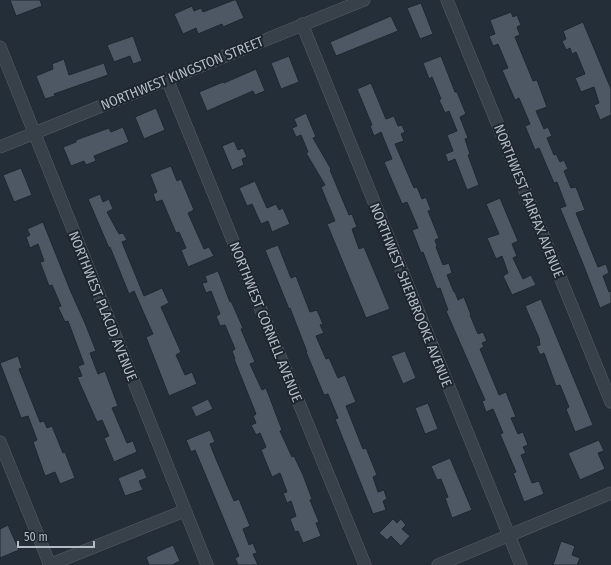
<svg xmlns="http://www.w3.org/2000/svg" width="611" height="565" font-family="'Fira Sans Condensed',sans-serif">
<style>
.building{fill:#4d5864;stroke:#1f2730}
.lines{fill:none;stroke-linecap:round;stroke-linejoin:round}
.street-casing{stroke:#565e67;stroke-width:13}
.street{stroke:#384049;stroke-width:12}
.labels{text-anchor:middle;stroke-width:4;stroke-linejoin:round;paint-order:stroke}
.street-label{font-size:14px;fill:#b3bbc5;stroke:#1d252e}
</style>
<rect width="100%" height="100%" fill="#242e38"/>
<g class="building">
<polygon points="10,0 40,0 42,6 16,16"/>
<polygon points="234,0 236,0 244,18 223,27 222,24 198,34 196,28 183,34 174,14 192,6 194,11 201,8 203,12"/>
<polygon points="421,3 433,34 420,39 407,8"/>
<polygon points="511,12 513,17 517,15 521,25 517,27 520,35 515,37 533,81 537,80 547,107 536,111 544,129 548,127 552,136 547,138 554,155 556,154 560,162 564,160 568,169 564,171 571,188 576,187 585,210 576,213 598,267 606,264 609,273 603,276 609,292 611,291 611,303 600,308 583,264 560,208 566,206 557,182 554,183 539,148 535,150 525,126 530,124 519,98 515,100 502,70 508,68 498,44 493,46 489,36 495,34 490,20"/>
<polygon points="391,16 398,31 336,56 330,42"/>
<polygon points="583,22 611,89 611,115 600,120 594,105 599,103 594,87 581,92 575,78 585,74 576,52 572,54 570,48 566,50 562,41 566,39 563,31"/>
<polygon points="133,36 142,61 133,64 130,56 114,62 107,45"/>
<polygon points="289,56 299,82 281,89 271,63"/>
<polygon points="441,56 455,92 457,92 466,114 460,117 468,138 465,139 470,154 468,155 479,185 467,190 455,159 448,162 445,154 453,151 447,135 457,131 449,111 445,113 439,100 441,99 432,77 429,79 423,63"/>
<polygon points="64,59 69,75 104,63 108,75 54,94 55,96 45,99 36,76 53,69 52,64"/>
<polygon points="256,69 265,91 255,95 253,91 207,111 199,92 223,82 224,83"/>
<polygon points="371,83 386,119 394,116 398,126 402,125 405,132 401,134 404,141 395,144 414,188 417,187 422,199 426,197 431,210 428,211 439,238 435,240 437,246 436,247 443,265 449,263 452,273 447,275 454,292 455,292 458,300 464,297 471,315 470,315 478,334 483,332 487,341 482,343 484,347 480,349 499,395 506,392 516,417 511,418 518,434 523,432 528,445 523,447 526,453 521,455 532,483 539,481 544,494 524,502 513,473 516,472 500,434 503,433 493,409 486,412 482,401 485,400 446,311 448,310 440,288 437,289 423,252 421,253 412,230 418,228 407,202 402,204 384,162 392,159 381,132 374,136 370,126 372,125 357,89"/>
<polygon points="156,108 165,130 144,139 135,117"/>
<polygon points="306,113 316,137 313,138 331,169 330,170 349,215 352,214 357,227 352,229 359,249 364,247 390,309 366,318 327,224 335,221 321,187 325,185 306,153 308,152 301,135 296,137 292,128 297,126 294,119"/>
<polygon points="123,127 129,142 94,156 96,161 86,165 84,161 71,166 63,147 76,142 76,140 109,128 111,132"/>
<polygon points="234,141 238,150 243,148 247,157 242,159 244,165 232,170 222,146"/>
<polygon points="171,166 177,181 181,179 194,210 188,213 204,249 209,247 214,256 188,267 181,250 186,248 179,232 176,233 162,200 156,202 153,194 157,192 150,174"/>
<polygon points="21,168 32,195 14,202 3,175"/>
<polygon points="255,181 267,208 276,204 279,210 283,208 290,224 272,232 268,221 261,224 252,204 247,206 239,188"/>
<polygon points="100,194 103,202 109,199 113,209 107,212 119,234 123,233 127,240 122,242 144,296 162,288 169,303 161,307 181,352 176,355 185,375 192,372 197,384 169,396 146,337 153,334 134,291 129,294 110,247 109,248 88,199"/>
<polygon points="500,198 518,241 512,244 517,256 513,258 523,279 531,275 536,285 512,295 503,276 508,273 502,256 496,259 487,238 499,234 486,204"/>
<polygon points="43,222 71,292 85,323 96,351 90,353 98,374 105,371 118,406 112,408 127,443 133,441 137,452 114,462 104,438 109,436 102,420 97,422 77,377 82,376 78,366 84,364 68,321 65,322 58,307 61,306 52,285 49,286 40,262 44,261 38,244 30,248 26,237 30,235 27,229"/>
<polygon points="278,245 291,278 296,276 310,312 317,310 323,324 320,325 324,333 316,336 326,359 329,358 338,378 345,375 356,402 346,406 363,449 366,448 377,475 373,477 378,492 384,490 387,499 383,501 386,510 373,514 335,419 338,418 328,394 324,395 306,352 307,352 290,308 289,309 265,250"/>
<polygon points="218,271 230,302 231,301 243,328 241,329 255,362 250,364 262,390 266,388 282,430 280,431 292,457 294,456 303,475 312,499 310,500 319,522 316,523 321,536 303,543 298,531 295,532 290,519 296,516 291,501 287,503 283,493 287,492 280,473 272,477 261,450 266,447 260,433 256,435 251,425 256,423 253,416 256,414 234,359 235,359 232,351 235,349 225,325 220,326 216,316 220,314 211,291 206,293 202,283 207,282 205,276"/>
<polygon points="541,299 593,425 575,432 566,409 569,407 560,385 556,386 544,353 540,355 536,346 540,345 539,338 525,306"/>
<polygon points="405,351 416,378 403,384 391,356"/>
<polygon points="18,356 22,368 19,369 40,422 44,421 47,428 52,426 63,453 65,452 75,478 60,484 55,472 45,476 33,442 37,440 28,416 21,418 0,363"/>
<polygon points="208,399 213,409 196,417 191,407"/>
<polygon points="428,403 438,429 425,434 415,408"/>
<polygon points="210,430 215,442 210,444 216,459 234,501 239,499 250,526 243,529 249,545 253,543 257,553 253,554 258,565 238,565 235,558 239,556 205,474 195,450 191,452 186,440"/>
<polygon points="599,440 604,451 598,453 605,469 580,480 568,453"/>
<polygon points="450,458 472,510 452,518 445,498 448,497 441,479 437,480 431,466"/>
<polygon points="143,468 147,478 139,481 143,490 125,496 118,478"/>
<polygon points="393,519 397,523 401,519 406,525 402,529 410,536 401,546 391,536 387,540 379,533"/>
<polygon points="8,525 19,550 0,558 0,529"/>
<polygon points="561,541 575,546 572,555 580,558 577,565 553,565"/>
<polygon points="173,545 180,561 172,565 149,565 146,557"/>
</g>
<g class="lines">
<g class="street-casing">
<g id="street">
<polyline points="447,0 611,402"/>
<polyline points="302,24 521,565"/>
<polyline points="0,47 207,565"/>
<polyline points="167,79 365,565"/>
<polyline points="0,147 364,0"/>
<polyline points="0,442 50,565"/>
<polyline points="49,565 184,511"/>
<polyline points="438,565 611,493"/>
</g>
</g>
<use href="#street" class="street"/>
</g>
<g class="labels">
<g class="street-label">
<text transform="translate(182 73) rotate(-22)" y="5">NORTHWEST KINGSTON STREET</text>
<text transform="translate(529 201) rotate(68)" y="5">NORTHWEST FAIRFAX AVENUE</text>
<text transform="translate(411 295) rotate(68)" y="5">NORTHWEST SHERBROOKE AVENUE</text>
<text transform="translate(103 306) rotate(68)" y="5">NORTHWEST PLACID AVENUE</text>
<text transform="translate(266 322) rotate(68)" y="5">NORTHWEST CORNELL AVENUE</text>
</g>
</g>
<path d="M18 541v6h76v-6" fill="none" stroke="#b3bbc5" stroke-width="2"/>
<text x="24" y="541" font-size="12" fill="#b3bbc5" stroke="#1d252e" stroke-width="3" paint-order="stroke">50 m</text>
</svg>
